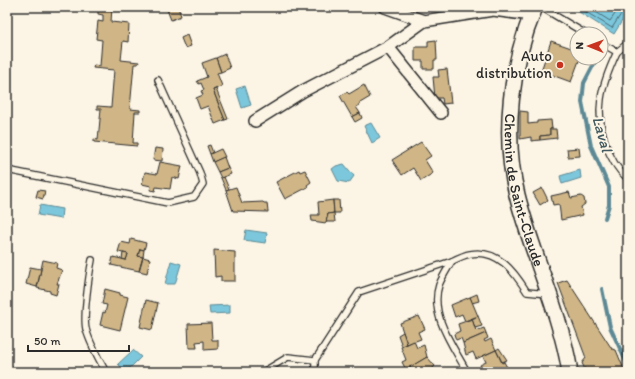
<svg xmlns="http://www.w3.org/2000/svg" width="635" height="379" font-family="Itim,sans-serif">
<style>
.water{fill:#7cc7dc;stroke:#5c8995}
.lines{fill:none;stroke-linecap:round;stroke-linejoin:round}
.shore{stroke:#4b6972;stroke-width:1}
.stream{stroke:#5c8995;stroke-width:4}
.building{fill:#d0b687;stroke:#2b2b2b}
.lane-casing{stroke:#2b2b2b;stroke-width:8}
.street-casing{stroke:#2b2b2b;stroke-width:14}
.secondary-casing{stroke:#2b2b2b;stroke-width:18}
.lane{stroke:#fcf5e5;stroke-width:5.5}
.street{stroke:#fcf5e5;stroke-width:11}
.secondary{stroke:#fcf5e5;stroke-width:15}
.poi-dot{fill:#c8321e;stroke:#fcf5e5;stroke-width:1.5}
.labels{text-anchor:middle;stroke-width:4;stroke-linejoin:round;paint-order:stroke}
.poi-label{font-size:15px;fill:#2b2b2b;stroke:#fcf5e5;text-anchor:end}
.street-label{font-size:15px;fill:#2b2b2b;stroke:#fcf5e5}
.water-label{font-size:16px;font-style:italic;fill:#435a60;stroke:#fcf5e5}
</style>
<rect width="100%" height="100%" fill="#fcf5e5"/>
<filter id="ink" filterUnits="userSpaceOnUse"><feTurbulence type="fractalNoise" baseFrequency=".025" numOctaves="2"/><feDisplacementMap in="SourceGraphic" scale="8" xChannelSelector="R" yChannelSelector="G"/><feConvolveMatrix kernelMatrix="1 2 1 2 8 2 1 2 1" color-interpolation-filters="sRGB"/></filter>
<g filter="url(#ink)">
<g class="water">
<polygon points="571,7 628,7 628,11 614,34"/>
<polygon points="245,86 251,105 242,108 236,89"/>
<polygon points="371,123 380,138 372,143 364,126"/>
<polygon points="344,164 354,176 349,183 338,181 332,169 336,166"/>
<polygon points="580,170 581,178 562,184 560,176"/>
<polygon points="40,205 62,209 61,219 38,215"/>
<polygon points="246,230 267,233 265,243 244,240"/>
<polygon points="171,261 181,264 175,284 165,284"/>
<polygon points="230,305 230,313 210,314 209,306"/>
<polygon points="133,350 141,357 126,372 118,364"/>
</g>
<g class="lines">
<g class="shore">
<polyline points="578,7 612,28 623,11 628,10"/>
<polyline points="588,7 610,21 620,7"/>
</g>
<g class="stream">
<polyline points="597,58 584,83 582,102 591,146 609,187 609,205 605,218"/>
<polyline points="602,289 610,327 628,366"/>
</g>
</g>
<g class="building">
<polygon points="98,7 112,7 111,22 129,24 128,42 123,41 121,60 139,62 138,64 134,64 130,109 140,110 140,112 135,112 133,143 137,143 137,146 94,142 94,139 98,140 101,109 97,109 97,106 111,107 114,70 93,68 94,65 100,66 102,40 96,39 98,21 103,22 103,15 98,14"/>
<polygon points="166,7 178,7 181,16 171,20"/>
<rect x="7" y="10" width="2" height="13"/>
<polygon points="187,35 191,46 185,48 181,38"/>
<polygon points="436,40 437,60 434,60 434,69 423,69 423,61 415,61 415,47 428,47 428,41"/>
<polygon points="551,41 577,50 577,58 580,58 571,82 541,71"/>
<polygon points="7,53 9,53 8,76 7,76"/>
<polygon points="225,54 230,68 221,72 216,58"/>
<polygon points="216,58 221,72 217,73 222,86 213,90 225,120 215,124 208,106 200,109 196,98 203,95 201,91 204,90 201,83 199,84 197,81 207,77 202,63"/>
<polygon points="447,69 451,103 443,104 442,98 435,98 433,77 439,77 438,70"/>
<polygon points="364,85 370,97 360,103 360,105 356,107 360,113 352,117 340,96 347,92 349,94"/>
<polygon points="216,89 228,119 225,120 213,90"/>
<polygon points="520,111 528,112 528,124 537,123 537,121 551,120 552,129 550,129 550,135 540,136 540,140 531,141 531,137 520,139"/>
<polygon points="360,113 362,118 355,122 352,117"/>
<polygon points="550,129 556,129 557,138 540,140 540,136 550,135"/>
<polygon points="421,142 431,156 425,160 433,173 421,181 413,168 402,175 392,160"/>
<polygon points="210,145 213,153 210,154 207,146"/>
<polygon points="155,148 163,149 162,161 153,160"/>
<polygon points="579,148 580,156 568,157 567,149"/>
<polygon points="221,149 225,157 213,162 210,154"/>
<polygon points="224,157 228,168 218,172 213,162"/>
<polygon points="160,162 182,166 179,179 172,177 170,189 156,187 155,191 150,190 151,186 142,184 145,172 157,174"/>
<polygon points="228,168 231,174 221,178 218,172"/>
<polygon points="299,170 300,172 305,170 311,182 307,185 308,187 285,199 276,182"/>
<polygon points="224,177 229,189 226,190 221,178"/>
<polygon points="236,187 242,203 263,202 264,203 267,203 268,212 233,211 226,190"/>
<polygon points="542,188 548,200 540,205 533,193"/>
<polygon points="38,190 45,191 43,199 36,197"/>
<polygon points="569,192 571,198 581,196 584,198 585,204 581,207 583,215 561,220 559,204 553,205 551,196"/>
<polygon points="333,200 334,213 328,214 326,223 312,221 311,215 319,215 318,202"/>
<polygon points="333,200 339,200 340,213 334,213"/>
<polygon points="334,213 335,222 326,222 328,214"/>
<polygon points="131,239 146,243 144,250 140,249 138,256 143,257 139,271 111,265 113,257 126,260 128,254 118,252 121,242 130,244"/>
<polygon points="140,249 144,250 143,257 138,256"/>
<polygon points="214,250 235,252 235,281 221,281 221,276 215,277"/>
<polygon points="123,253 128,254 126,260 122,259"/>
<polygon points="143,257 150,259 147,273 139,271"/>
<polygon points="43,260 57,263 56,268 62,270 57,284 59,284 56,295 50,293 50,291 37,288"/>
<polygon points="30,267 41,269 37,287 26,284"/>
<polygon points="567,280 612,349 616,350 625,372 586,372 582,363 586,358 558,283"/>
<polygon points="105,289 120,293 120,295 128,297 120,330 100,325 103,312 105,313 107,305 102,304"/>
<polygon points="477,294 479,301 472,303 470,297"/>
<polygon points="470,297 478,316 465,321 462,314 455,317 451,305"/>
<polygon points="146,300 158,303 152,330 140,327"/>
<polygon points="419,316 425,329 418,332 421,339 407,344 400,323"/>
<polygon points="478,316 482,326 475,328 472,319"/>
<polygon points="472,319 476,331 484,328 486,333 463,343 461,338 456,340 454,334 460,331 458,324"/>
<polygon points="211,323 212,340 218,340 218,349 204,350 204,341 196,342 197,348 189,348 188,324"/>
<polygon points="403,332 407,344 402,346 398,335"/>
<polygon points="486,333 488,338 484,340 485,342 491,339 496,350 476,359 473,352 466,355 463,343"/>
<polygon points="414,341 417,348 424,345 427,357 406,370 402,362 406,360 401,347"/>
<polygon points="499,348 507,360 502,362 496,350"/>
<polygon points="496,350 502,363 504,362 508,369 502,372 483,372 480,365 486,362 483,356"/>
<polygon points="427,357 435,366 430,371 431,372 413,372 410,367"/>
</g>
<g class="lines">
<g class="lane-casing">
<g id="lane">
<polyline points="541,7 586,34"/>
<path d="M601,43L617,52C610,67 603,83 601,99C597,126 607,161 628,179"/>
<polyline points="617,52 628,43"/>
<polyline points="7,170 168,203 194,197 203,184 200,173 158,80"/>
<path d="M92,260C89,275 83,316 86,329C90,344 98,358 106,372"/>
<polyline points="263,372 288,357 315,360"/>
<polyline points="315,372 315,360 359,292 452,261"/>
<path d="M467,372C454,347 429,315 439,285C442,277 448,268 452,261C458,258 464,255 470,254C498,249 514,271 527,292L548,294"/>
</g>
</g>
<g class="street-casing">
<g id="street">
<polyline points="385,7 424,21 493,10 531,15"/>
<polyline points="388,47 441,113"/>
<polyline points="255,121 303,91 388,47 424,21"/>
</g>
</g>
<g class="secondary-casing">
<g id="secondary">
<path id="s1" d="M535,7C511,64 502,134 517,195C532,254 560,311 570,372"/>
</g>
</g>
<use href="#lane" class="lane"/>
<use href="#street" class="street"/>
<use href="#secondary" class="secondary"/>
</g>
</g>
<circle class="poi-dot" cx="560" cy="65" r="4"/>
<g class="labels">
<g class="poi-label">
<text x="552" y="61">Auto<tspan x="552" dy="17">distribution</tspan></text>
</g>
<g class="street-label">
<text dy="5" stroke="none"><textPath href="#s1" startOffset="188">Chemin de Saint-Claude</textPath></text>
</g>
<g class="water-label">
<text transform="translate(603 134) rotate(74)" y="6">Laval</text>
</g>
</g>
<rect width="635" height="379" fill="none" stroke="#fcf5e5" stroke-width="24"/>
<rect x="12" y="12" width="611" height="355" fill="none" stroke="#2b2b2b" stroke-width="1.5" filter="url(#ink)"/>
<g transform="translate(589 46) rotate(271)"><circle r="19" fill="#fcf5e5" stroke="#a8a49b"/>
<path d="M0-3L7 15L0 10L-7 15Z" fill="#c8321e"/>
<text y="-6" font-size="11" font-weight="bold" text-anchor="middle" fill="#2b2b2b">N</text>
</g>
<path d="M28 345v6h101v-6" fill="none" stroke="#2b2b2b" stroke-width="2"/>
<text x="34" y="345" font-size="12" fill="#2b2b2b" stroke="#fcf5e5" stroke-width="3" paint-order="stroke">50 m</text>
</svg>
